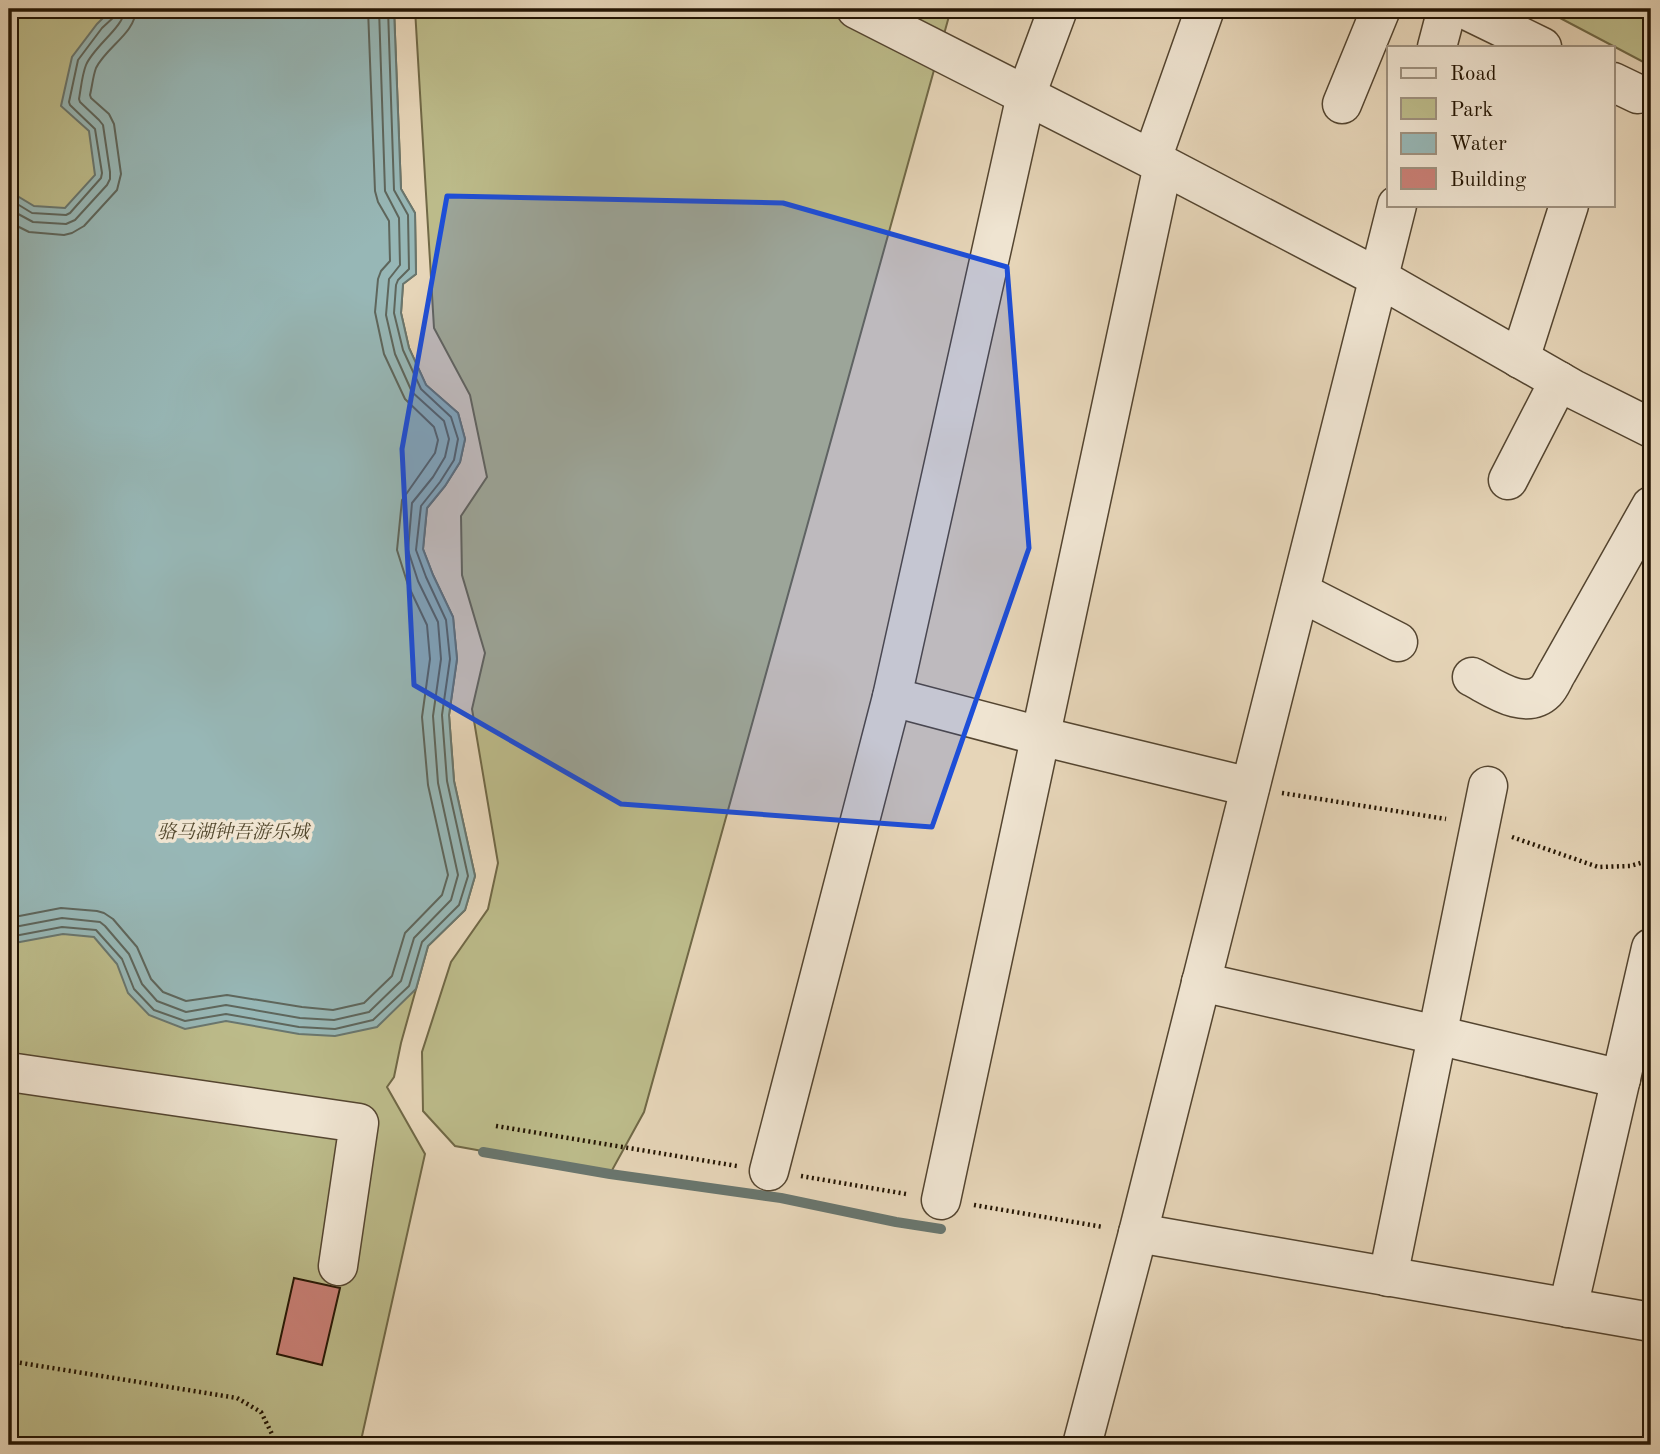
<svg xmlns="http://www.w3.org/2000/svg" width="1660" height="1454" font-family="'Old Standard TT','Noto Serif SC',serif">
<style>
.green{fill:#bcbb8a;stroke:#706846;stroke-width:2}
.water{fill:#97b7b6;stroke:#69766e;stroke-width:2}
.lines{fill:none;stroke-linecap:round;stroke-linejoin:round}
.shore{stroke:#5e665c;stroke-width:2}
.stream{stroke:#69766e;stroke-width:10}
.building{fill:#ca8077;stroke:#241503;stroke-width:2}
.minor-casing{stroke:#544530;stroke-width:41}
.path{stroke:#241503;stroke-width:4.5;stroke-dasharray:2 3.5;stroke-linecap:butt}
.minor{stroke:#efe4d1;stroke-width:38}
.marked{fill:#1d4ed8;fill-opacity:0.2;stroke:#1d4ed8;stroke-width:5;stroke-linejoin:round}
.labels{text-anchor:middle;stroke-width:7;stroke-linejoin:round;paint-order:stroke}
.park-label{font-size:19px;font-style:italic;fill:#52472c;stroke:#efe4d1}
</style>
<rect width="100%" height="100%" fill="#e6d5b8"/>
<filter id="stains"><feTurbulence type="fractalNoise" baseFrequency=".00286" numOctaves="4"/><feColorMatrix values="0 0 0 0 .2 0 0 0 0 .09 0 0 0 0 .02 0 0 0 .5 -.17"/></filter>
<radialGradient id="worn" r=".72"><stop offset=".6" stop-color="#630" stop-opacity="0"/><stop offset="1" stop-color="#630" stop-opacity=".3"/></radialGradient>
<g class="green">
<polygon points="9,9 394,9 401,189 415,213 416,274 403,284 401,313 409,348 426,385 458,413 465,439 460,462 445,486 427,508 423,549 433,575 453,617 457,659 449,715 454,781 475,876 465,910 428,946 401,1043 394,1077 387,1087 425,1154 360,1445 9,1445"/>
<polygon points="415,9 951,9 644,1112 610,1174 455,1146 423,1111 422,1052 451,962 488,909 498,863 472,709 485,653 462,575 461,516 487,477 470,395 434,328"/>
<polygon points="1543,9 1651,9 1651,66"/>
</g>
<polygon class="water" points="112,9 394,9 401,189 415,213 416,274 403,284 401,313 409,348 426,385 458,413 465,439 460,462 445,486 427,508 423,549 433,575 453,617 457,659 449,715 454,781 475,876 465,910 428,946 416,989 377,1027 335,1036 299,1034 226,1021 185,1029 149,1015 128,993 117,964 94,937 63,934 9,944 9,191 34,206 65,208 95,175 89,131 61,106 72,57 97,24"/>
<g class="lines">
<g class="shore">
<polyline points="9,199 32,213 66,215 70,213 101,178 102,173 95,129 70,105 69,102 78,60 102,28 115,16 116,9"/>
<path d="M9,209L33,222L66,224L75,220L107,185L110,179V172L103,125L99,120L80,102L79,99C81,88 82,75 86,65C94,46 124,27 125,9"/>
<path d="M9,222L29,232L64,235L72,233L84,226L117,190L121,174L114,124L109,114L91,98L90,95C92,87 93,76 96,68C107,46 135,34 136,9"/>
<polyline points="9,918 61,908 97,911 104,913 113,919 137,947 151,979 163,992 186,1001 227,995 302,1007 333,1010 364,1003 392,976 405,933 442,895 448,875 428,785 422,717 430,659 427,625 408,585 397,550 402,500 435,453 438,440 434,427 405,399 384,354 375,312 378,279 381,271 390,261 389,221 378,202 375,191 368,9"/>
<polyline points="9,928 62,918 100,922 105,926 129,954 142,984 157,1001 186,1012 226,1005 300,1018 334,1020 369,1012 401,981 414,938 451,900 458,875 438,783 433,716 441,659 438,622 418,581 408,550 412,503 433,477 445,457 449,439 444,421 412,392 395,354 386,315 389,279 400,265 399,218 385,191 379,9"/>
<polyline points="9,937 62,927 96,930 122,959 134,989 154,1010 185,1021 226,1014 299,1027 335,1029 373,1020 409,986 422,942 459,905 468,876 447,781 442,715 450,659 446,620 426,577 416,550 421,506 440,482 454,460 458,439 451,417 421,389 403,350 394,313 396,285 398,280 409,269 408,215 394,190 388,9"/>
</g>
<polyline class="stream" points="483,1152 610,1174 781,1198 896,1222 941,1229"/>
</g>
<polygon class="building" points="294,1278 340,1288 322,1365 277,1354"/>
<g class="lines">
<g class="minor-casing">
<g id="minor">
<polyline points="856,9 1163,165 1379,278 1573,389 1651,428"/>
<polyline points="1464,9 1542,47"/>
<polyline points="1437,47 1447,9"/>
<polyline points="1613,82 1638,94"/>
<polyline points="1342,104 1381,9"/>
<polyline points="1152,159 1205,9"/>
<polyline points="1520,359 1569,205"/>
<polyline points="1508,480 1559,381"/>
<polyline points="1300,592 1398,642"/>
<path d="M1472,677C1492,687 1525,712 1546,691C1551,686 1554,677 1558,671L1651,506"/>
<polyline points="892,697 1040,736 1250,787"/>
<polyline points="1201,982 1437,1035 1621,1079"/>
<polyline points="9,1072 359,1123 338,1266"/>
<polyline points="769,1171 892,697 1026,95 1058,9"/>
<polyline points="941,1200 1163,165"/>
<polyline points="1138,1233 1651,1322"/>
<polyline points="1388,1277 1488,786"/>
<polyline points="1568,1308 1651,948"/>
<polyline points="1082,1445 1138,1233 1397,205"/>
</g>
</g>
<g class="path">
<polyline points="1282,793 1446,819"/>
<polyline points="1512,837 1598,867 1630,866 1651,860"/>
<polyline points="496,1126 737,1166"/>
<polyline points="801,1176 906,1194"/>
<polyline points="974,1205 1103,1227"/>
<polyline points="9,1361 237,1398 261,1412 273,1436 274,1445"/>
</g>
<use href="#minor" class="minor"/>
</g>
<path class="marked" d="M447,196L783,203L1007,267L1029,548L932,827L621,804L414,685L402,449Z"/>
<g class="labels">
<g class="park-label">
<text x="233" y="838">骆马湖钟吾游乐城</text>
</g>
</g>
<rect width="1660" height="1454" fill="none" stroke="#e6d5b8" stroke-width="35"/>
<rect x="10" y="10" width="1639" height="1433" fill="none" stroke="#241503" stroke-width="3.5"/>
<rect x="18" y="18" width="1625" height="1419" fill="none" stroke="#241503" stroke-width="2"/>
<rect x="1387" y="46" width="228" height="161" fill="#efe4d1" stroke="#9e917f" stroke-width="2"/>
<rect x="1401" y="68" width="35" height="10" fill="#efe4d1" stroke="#9e917f" stroke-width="2"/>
<text x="1450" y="80" font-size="21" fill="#241503">Road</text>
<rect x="1401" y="98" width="35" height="21" fill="#bcbb8a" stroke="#9e917f" stroke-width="2"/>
<text x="1450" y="116" font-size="21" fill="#241503">Park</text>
<rect x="1401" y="133" width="35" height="21" fill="#97b7b6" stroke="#9e917f" stroke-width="2"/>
<text x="1450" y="150" font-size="21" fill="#241503">Water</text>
<rect x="1401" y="168" width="35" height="21" fill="#ca8077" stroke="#9e917f" stroke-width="2"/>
<text x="1450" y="186" font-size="21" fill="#241503">Building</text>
<rect width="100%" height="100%" filter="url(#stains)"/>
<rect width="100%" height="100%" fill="url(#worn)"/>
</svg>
